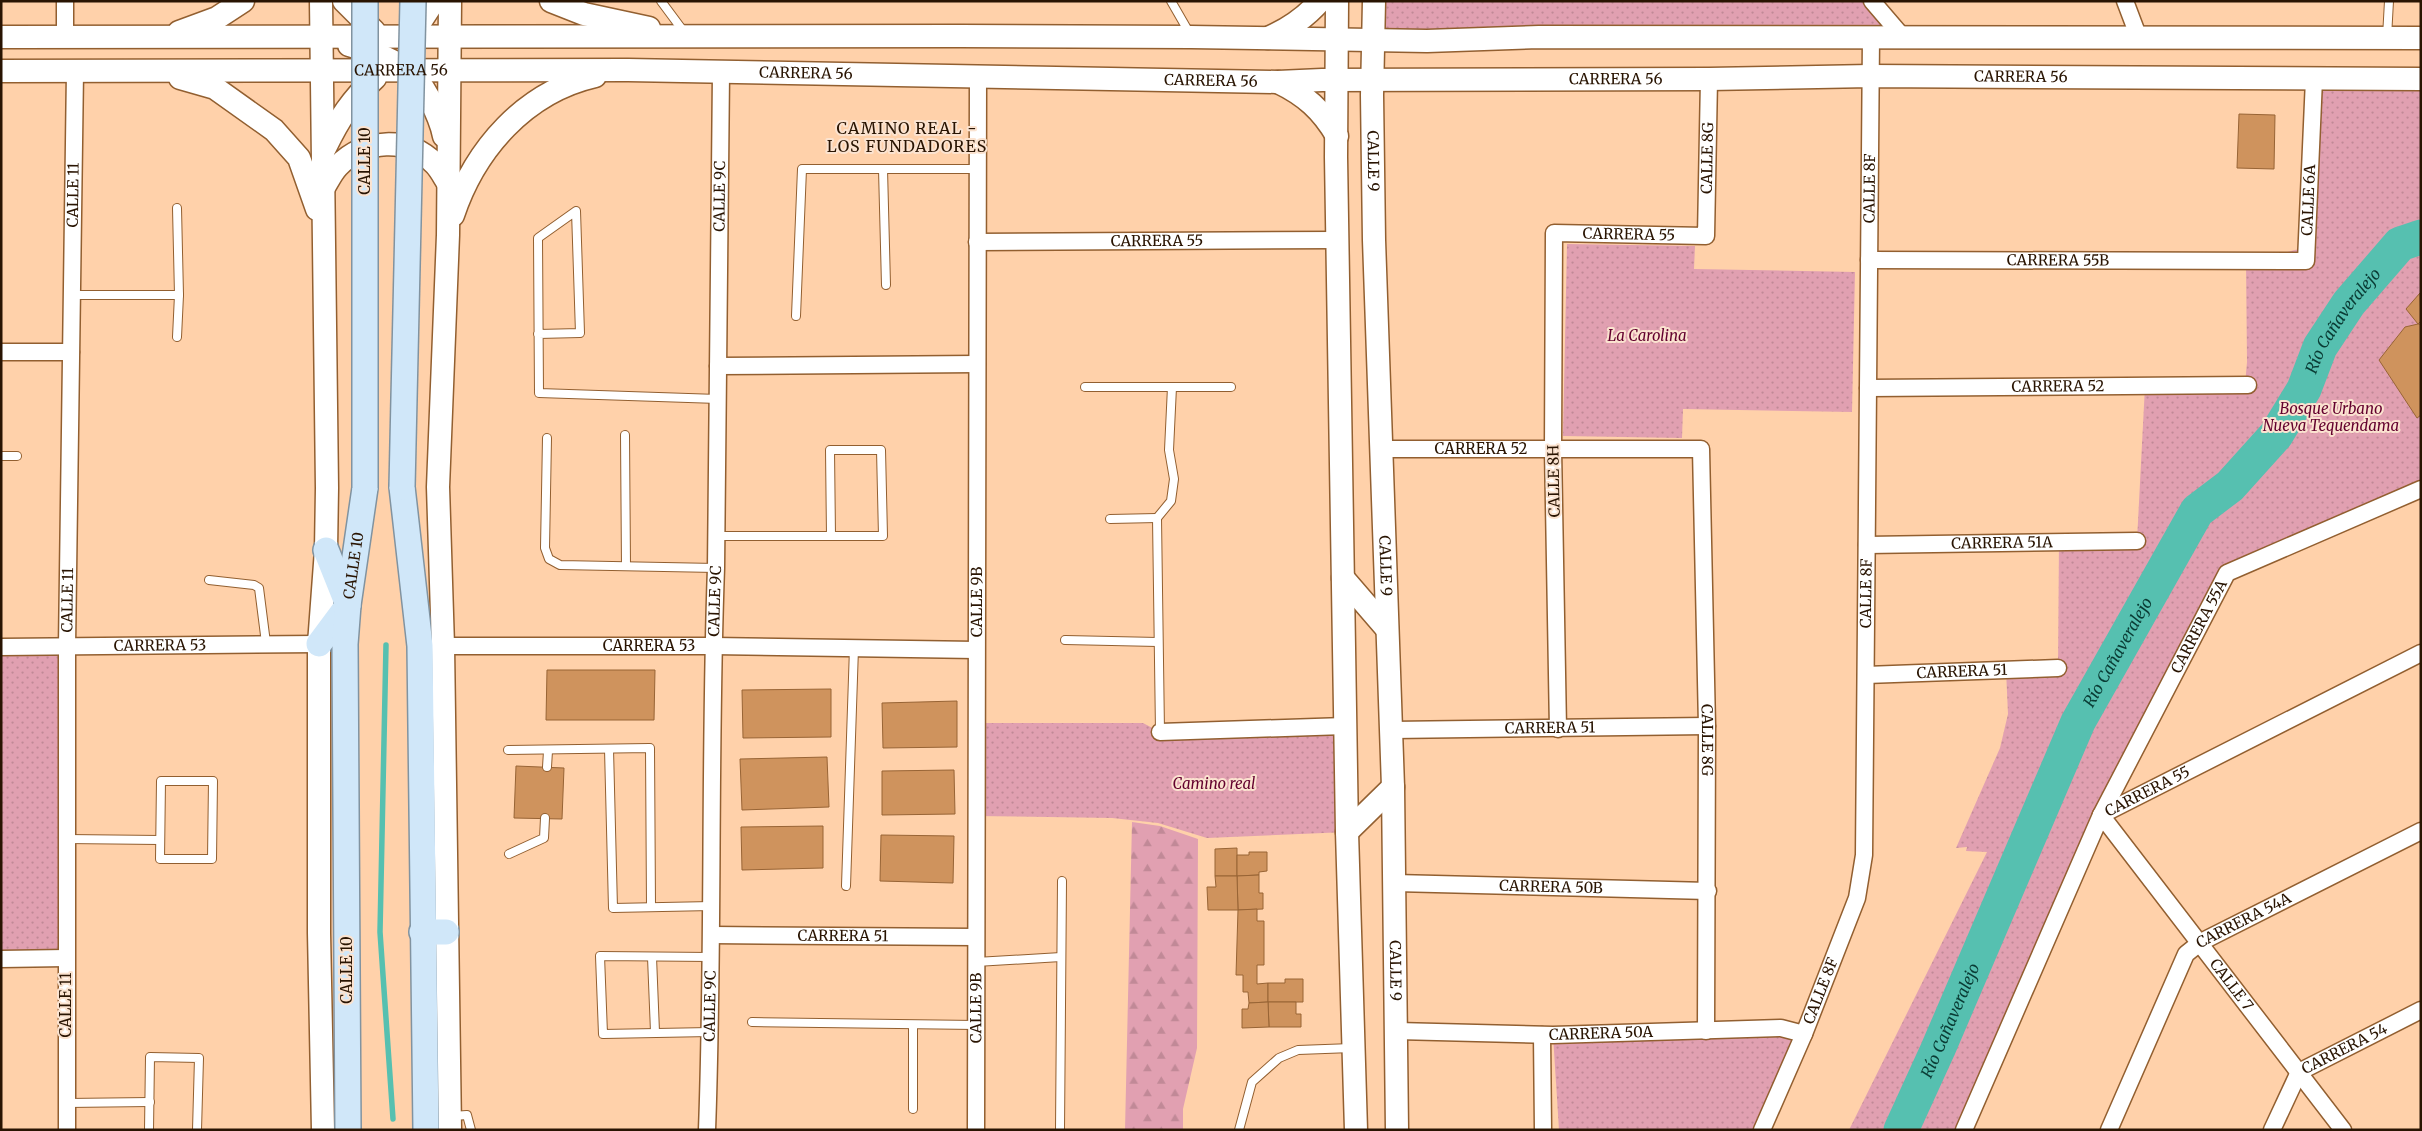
<svg xmlns="http://www.w3.org/2000/svg" width="2422" height="1131" font-family="Merriweather,serif">
<style>
.forest{fill:url(#forest-firs)}
.park{fill:url(#park-dots)}
.lines{fill:none;stroke-linecap:round;stroke-linejoin:round}
.stream{stroke:#56c0b0;stroke-width:5.5}
.river{stroke:#56c0b0;stroke-width:35}
.building{fill:#cf935d;stroke:#986435}
.lane-casing{stroke:#925f30;stroke-width:10}
.street-casing{stroke:#925f30;stroke-width:19}
.secondary-casing{stroke:#925f30;stroke-width:25}
.primary-casing{stroke:#8193a0;stroke-width:28}
.lane{stroke:#fff;stroke-width:8}
.street{stroke:#fff;stroke-width:16}
.secondary{stroke:#fff;stroke-width:22}
.primary{stroke:#d0e7f9;stroke-width:25}
.primary-bridge-casing{stroke:#8193a0;stroke-width:28;stroke-linecap:butt}
.primary-bridge{stroke:#d0e7f9;stroke-width:25}
.labels{text-anchor:middle;stroke-width:4;stroke-linejoin:round;paint-order:stroke}
.street-label{font-size:15px;fill:#291402;stroke:#fbe3d0}
.park-label{font-size:15px;font-style:italic;fill:#63002e;stroke:#fbe3d0}
.neighbourhood-label{font-size:16px;letter-spacing:1px;fill:#291402;stroke:#fbe3d0}
.water-label{font-size:16px;font-style:italic;fill:#0a3c35;stroke:#fbe3d0}
</style>
<defs>
<pattern id="forest-firs" width="22" height="20" patternUnits="userSpaceOnUse" patternTransform="scale(1.25)"><rect width="22" height="20" fill="#e1a0b1"/><path d="M5 1l3.5 6h-7zM16 11l3.5 6h-7z" fill="#c18997"/></pattern>
<pattern id="park-dots" width="8" height="8" patternUnits="userSpaceOnUse" patternTransform="scale(1.25)"><rect width="8" height="8" fill="#e1a0b1"/><path d="M2 2h.1M6 6h.1" fill="none" stroke="#c18997" stroke-width="1.8" stroke-linecap="round"/></pattern>
</defs>
<rect width="100%" height="100%" fill="#ffd1aa"/>
<polygon class="forest" points="1132,822 1160,826 1198,839 1197,1048 1183,1109 1183,1130 1125,1130"/>
<g class="park">
<polygon points="1374,1 1872,1 1902,36 1374,41"/>
<polygon points="2314,79 2421,79 2421,489 2228,572 2101,815 1964,1130 1849,1130 1987,852 1966,851 1967,847 1956,848 2000,748 2008,714 2006,670 2058,668 2059,542 2137,541 2145,386 2245,385 2247,362 2246,262 2307,247"/>
<polygon points="1567,244 1695,246 1694,269 1855,272 1852,412 1683,409 1682,438 1563,436"/>
<polygon points="67,646 66,958 1,959 1,647"/>
<polygon points="976,723 1143,723 1160,732 1345,726 1347,832 1207,838 1158,823 1112,818 976,816"/>
<polygon points="1804,1034 1762,1130 1559,1130 1553,1035"/>
</g>
<g class="lines">
<polyline class="stream" points="386,645 380,932 393,1119"/>
<path class="river" id="s1" d="M1901,1130L1938,1049L2078,722L2197,511L2230,486L2276,435L2304,389L2320,347L2349,303L2400,244L2421,237"/>
</g>
<g class="building">
<polygon points="2239,114 2275,115 2274,169 2237,168"/>
<polygon points="2420,293 2421,321 2418,324 2406,309"/>
<polygon points="2418,324 2421,324 2421,415 2417,418 2379,360 2405,327"/>
<polygon points="547,670 655,670 654,720 546,720"/>
<polygon points="831,689 831,737 743,738 742,690"/>
<polygon points="957,701 957,747 883,748 882,703"/>
<polygon points="827,757 829,807 742,810 740,759"/>
<polygon points="516,766 564,768 562,819 514,818"/>
<polygon points="954,770 955,814 882,815 882,771"/>
<polygon points="823,826 823,868 742,870 741,827"/>
<polygon points="881,835 954,836 953,883 880,881"/>
<polygon points="1237,848 1237,876 1215,876 1215,849"/>
<polygon points="1249,852 1267,852 1267,871 1259,872 1259,875 1237,876 1237,855 1249,855"/>
<polygon points="1259,875 1259,893 1263,893 1263,909 1238,910 1237,876"/>
<polygon points="1215,876 1237,876 1238,910 1208,910 1207,887 1216,887"/>
<polygon points="1257,909 1257,921 1264,921 1264,965 1257,965 1257,984 1268,983 1268,1002 1249,1003 1248,992 1243,992 1243,975 1236,975 1238,910"/>
<polygon points="1285,979 1303,979 1303,1002 1268,1002 1268,983 1285,983"/>
<polygon points="1268,1002 1296,1002 1296,1014 1301,1014 1301,1027 1269,1027"/>
<polygon points="1268,1002 1269,1027 1242,1028 1242,1009 1248,1009 1249,1003"/>
</g>
<g class="lines">
<g class="lane-casing">
<g id="lane">
<polyline points="661,1 684,32"/>
<polyline points="1171,1 1190,34"/>
<polyline points="2387,37 2389,1"/>
<polyline points="883,169 886,285"/>
<polyline points="177,208 179,295 177,337"/>
<polyline points="72,295 179,295"/>
<polyline points="796,316 802,169 977,169"/>
<polyline points="538,334 580,333 576,211 538,238 539,393 718,399"/>
<polyline points="1085,387 1231,387"/>
<polyline points="625,435 626,566"/>
<polyline points="547,438 545,548 549,559 560,565 716,568"/>
<polyline points="1,456 17,456"/>
<polyline points="1110,519 1157,518"/>
<polyline points="716,536 883,536 881,450 830,450 831,536"/>
<polyline points="209,580 254,585 259,588 266,643"/>
<polyline points="1065,640 1158,642"/>
<polyline points="1160,732 1157,518 1171,501 1174,479 1169,450 1172,387"/>
<polyline points="609,749 613,908 712,906"/>
<polyline points="508,750 650,748 651,906"/>
<polyline points="547,767 548,751"/>
<polygon points="161,781 213,781 212,859 160,859"/>
<polyline points="66,839 160,840"/>
<polyline points="509,854 544,838 545,818"/>
<polyline points="846,886 854,648"/>
<polyline points="652,957 655,1032"/>
<polyline points="976,962 1061,957"/>
<polyline points="752,1022 976,1025"/>
<polyline points="913,1025 913,1109"/>
<polyline points="710,1032 603,1034 600,956 711,957"/>
<polyline points="67,1103 150,1102"/>
<polyline points="452,1116 467,1115 471,1130"/>
<polyline points="149,1130 150,1057 199,1058 197,1130"/>
<polyline points="1060,1130 1062,881"/>
<polyline points="1239,1130 1252,1082 1279,1058 1298,1050 1352,1048"/>
</g>
</g>
<g class="street-casing">
<g id="street">
<polyline points="65,1 65,37"/>
<polyline points="1872,1 1902,36"/>
<polyline points="2125,1 2139,38"/>
<path id="s2" d="M977,242L1337,240"/>
<path id="s3" d="M1869,260L2306,261L2314,79"/>
<polyline points="1,352 71,352"/>
<polyline points="718,366 977,364"/>
<path id="s4" d="M1868,388L2248,385"/>
<path id="s5" d="M1381,449H1701L1707,726L1706,1031"/>
<path id="s6" d="M1867,545L2137,541"/>
<path id="s7" d="M443,646H713L976,650"/>
<path id="s8" d="M1,647L319,644"/>
<path id="s9" d="M1866,675L2058,668"/>
<path id="s10" d="M1558,729L1553,449L1554,233L1706,236L1709,79"/>
<path id="s11" d="M1392,730L1707,726"/>
<polyline points="1160,732 1345,726"/>
<path id="s12" d="M2101,815L2343,1130"/>
<path id="s13" d="M2101,815L2421,653"/>
<path id="s14" d="M1395,883L1708,891"/>
<path id="s15" d="M712,935L975,937"/>
<polyline points="1,959 66,958"/>
<path id="s16" d="M1397,1031L1553,1035L1781,1028L1804,1034"/>
<polyline points="1542,1035 1543,1130"/>
<path id="s17" d="M67,1130V646L75,71"/>
<path id="s18" d="M707,1130C714,942 709,755 716,568L721,73"/>
<path id="s19" d="M976,1130L978,75"/>
<path id="s20" d="M1762,1130L1804,1034L1857,898L1864,855L1871,37"/>
<path id="s21" d="M1964,1130L2101,815L2227,573L2421,489"/>
<path id="s22" d="M2109,1130L2186,954L2201,942L2421,831"/>
<path id="s23" d="M2272,1130L2299,1072L2421,1010"/>
</g>
</g>
<g class="secondary-casing">
<g id="secondary">
<polyline points="321,1 327,488 326,550 319,644 319,933 323,1130"/>
<polyline points="344,1 374,31"/>
<polyline points="551,1 584,14 649,28"/>
<polyline points="1337,1 1336,157 1347,832 1356,1130"/>
<path id="s24" d="M1374,1L1372,95L1374,240L1393,787L1397,1130"/>
<polyline points="179,32 217,18 243,1"/>
<polyline points="1,37 960,36 1191,37 1427,41 1539,37 2421,38"/>
<polyline points="406,38 417,27 434,1"/>
<path d="M1268,38C1289,29 1305,18 1320,1"/>
<path d="M349,45C369,51 388,57 406,69C423,81 440,116 444,136"/>
<path id="s25" d="M1,71L628,70L1278,82L1322,80L1709,79L1870,76L2421,79"/>
<polyline points="180,78 215,88 274,130 299,158 317,209"/>
<path d="M1278,82C1305,95 1322,110 1337,136"/>
<path d="M325,148C339,119 351,100 375,78"/>
<path d="M323,189C328,181 332,172 338,166C365,139 407,136 435,164C440,169 444,177 448,183"/>
<path d="M453,215C475,149 525,92 595,76"/>
<polyline points="1343,578 1387,629"/>
<polyline points="1347,832 1393,787"/>
<polyline points="450,1130 443,646 438,487 448,235 450,1"/>
</g>
</g>
<g class="primary-casing">
<g id="primary">
<polyline points="402,487 420,646 426,1130"/>
<polyline points="319,644 348,605 326,550"/>
<polyline points="422,932 446,932"/>
<path id="s26" d="M348,1130L345,644L348,605L365,488"/>
</g>
</g>
<use href="#lane" class="lane"/>
<use href="#street" class="street"/>
<use href="#secondary" class="secondary"/>
<use href="#primary" class="primary"/>
<g class="primary-bridge-casing">
<g id="primary-bridge">
<polyline points="365,1 365,488"/>
<polyline points="402,487 413,1"/>
</g>
</g>
<use href="#primary-bridge" class="primary-bridge"/>
</g>
<g class="labels">
<g class="street-label">
<text dy="5" stroke="none"><textPath href="#s25" startOffset="400">CARRERA 56</textPath></text>
<text dy="5" stroke="none"><textPath href="#s25" startOffset="805">CARRERA 56</textPath></text>
<text dy="5" stroke="none"><textPath href="#s25" startOffset="2020">CARRERA 56</textPath></text>
<text dy="5" stroke="none"><textPath href="#s25" startOffset="1615">CARRERA 56</textPath></text>
<text dy="5" stroke="none"><textPath href="#s25" startOffset="1210">CARRERA 56</textPath></text>
<text dy="5" stroke="none"><textPath href="#s10" startOffset="726">CALLE 8G</textPath></text>
<text transform="translate(365 161) rotate(-90)" y="5">CALLE 10</text>
<text dy="5" stroke="none"><textPath href="#s24" startOffset="160">CALLE 9</textPath></text>
<text dy="5" stroke="none"><textPath href="#s20" startOffset="961">CALLE 8F</textPath></text>
<text dy="5" stroke="none"><textPath href="#s17" startOffset="935">CALLE 11</textPath></text>
<text dy="5" stroke="none"><textPath href="#s18" startOffset="934">CALLE 9C</textPath></text>
<text dy="5" stroke="none"><textPath href="#s3" startOffset="498">CALLE 6A</textPath></text>
<text dy="5" stroke="none"><textPath href="#s10" startOffset="571">CARRERA 55</textPath></text>
<text dy="5" stroke="none"><textPath href="#s2" startOffset="180">CARRERA 55</textPath></text>
<text dy="5" stroke="none"><textPath href="#s3" startOffset="189">CARRERA 55B</textPath></text>
<text dy="5" stroke="none"><textPath href="#s4" startOffset="190">CARRERA 52</textPath></text>
<text dy="5" stroke="none"><textPath href="#s5" startOffset="100">CARRERA 52</textPath></text>
<text transform="translate(1554 481) rotate(-91)" y="5">CALLE 8H</text>
<text dy="5" stroke="none"><textPath href="#s6" startOffset="135">CARRERA 51A</textPath></text>
<text dy="5" stroke="none"><textPath href="#s26" startOffset="565">CALLE 10</textPath></text>
<text dy="5" stroke="none"><textPath href="#s24" startOffset="565">CALLE 9</textPath></text>
<text dy="5" stroke="none"><textPath href="#s20" startOffset="556">CALLE 8F</textPath></text>
<text dy="5" stroke="none"><textPath href="#s17" startOffset="530">CALLE 11</textPath></text>
<text dy="5" stroke="none"><textPath href="#s18" startOffset="529">CALLE 9C</textPath></text>
<text dy="5" stroke="none"><textPath href="#s19" startOffset="528">CALLE 9B</textPath></text>
<text dy="5" stroke="none"><textPath href="#s21" startOffset="556">CARRERA 55A</textPath></text>
<text dy="5" stroke="none"><textPath href="#s8" startOffset="159">CARRERA 53</textPath></text>
<text dy="5" stroke="none"><textPath href="#s7" startOffset="206">CARRERA 53</textPath></text>
<text dy="5" stroke="none"><textPath href="#s9" startOffset="96">CARRERA 51</textPath></text>
<text dy="5" stroke="none"><textPath href="#s11" startOffset="158">CARRERA 51</textPath></text>
<text dy="5" stroke="none"><textPath href="#s5" startOffset="611">CALLE 8G</textPath></text>
<text dy="5" stroke="none"><textPath href="#s13" startOffset="52">CARRERA 55</textPath></text>
<text dy="5" stroke="none"><textPath href="#s14" startOffset="156">CARRERA 50B</textPath></text>
<text dy="5" stroke="none"><textPath href="#s22" startOffset="259">CARRERA 54A</textPath></text>
<text dy="5" stroke="none"><textPath href="#s15" startOffset="131">CARRERA 51</textPath></text>
<text transform="translate(347 970) rotate(-90)" y="5">CALLE 10</text>
<text dy="5" stroke="none"><textPath href="#s24" startOffset="970">CALLE 9</textPath></text>
<text dy="5" stroke="none"><textPath href="#s12" startOffset="214">CALLE 7</textPath></text>
<text dy="5" stroke="none"><textPath href="#s20" startOffset="151">CALLE 8F</textPath></text>
<text transform="translate(66 1005) rotate(-90)" y="5">CALLE 11</text>
<text dy="5" stroke="none"><textPath href="#s18" startOffset="124">CALLE 9C</textPath></text>
<text dy="5" stroke="none"><textPath href="#s19" startOffset="122">CALLE 9B</textPath></text>
<text dy="5" stroke="none"><textPath href="#s16" startOffset="204">CARRERA 50A</textPath></text>
<text dy="5" stroke="none"><textPath href="#s23" startOffset="115">CARRERA 54</textPath></text>
</g>
<g class="park-label">
<text x="1647" y="341">La Carolina</text>
<text x="2331" y="414">Bosque Urbano<tspan x="2331" dy="17">Nueva Tequendama</tspan></text>
<text x="1214" y="789">Camino real</text>
</g>
<g class="neighbourhood-label">
<text x="907" y="134">CAMINO REAL -<tspan x="907" dy="18">LOS FUNDADORES</tspan></text>
</g>
<g class="water-label">
<text dy="6" stroke="none"><textPath href="#s1" startOffset="930">Río Cañaveralejo</textPath></text>
<text dy="6" stroke="none"><textPath href="#s1" startOffset="525">Río Cañaveralejo</textPath></text>
<text dy="6" stroke="none"><textPath href="#s1" startOffset="120">Río Cañaveralejo</textPath></text>
</g>
</g>
<rect width="2422" height="1131" fill="none" stroke="#291402" stroke-width="5"/>
</svg>
